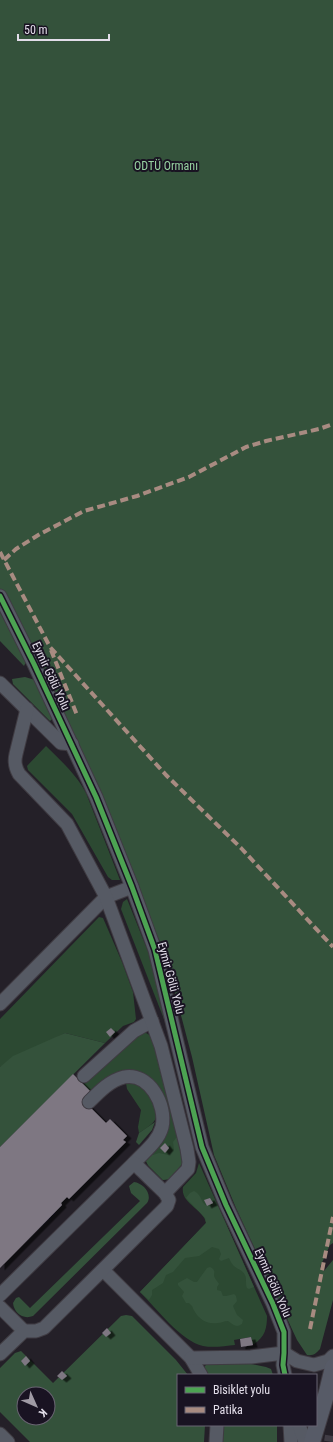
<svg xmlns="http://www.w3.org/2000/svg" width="333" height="1442" font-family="'Roboto Condensed',sans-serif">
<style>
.green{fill:#2c4932}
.forest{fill:#34523b;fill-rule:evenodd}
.building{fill:#7e7782;filter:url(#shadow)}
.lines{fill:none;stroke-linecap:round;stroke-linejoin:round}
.major-tunnel{stroke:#403c45;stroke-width:16;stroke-dasharray:16 8;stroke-linecap:butt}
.minor-casing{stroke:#3f3b42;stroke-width:15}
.major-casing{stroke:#3f3b42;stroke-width:18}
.minor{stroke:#565a64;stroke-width:13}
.major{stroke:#575b67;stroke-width:16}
.quiet{stroke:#a88b81;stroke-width:4;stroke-dasharray:8 4;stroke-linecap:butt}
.cycleway-casing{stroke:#191322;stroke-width:8}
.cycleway{stroke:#4ca352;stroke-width:5}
.labels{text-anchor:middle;stroke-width:4;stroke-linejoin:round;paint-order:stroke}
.park-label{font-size:12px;fill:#97d2a1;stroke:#191322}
.street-label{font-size:12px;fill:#e2dde9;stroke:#191322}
</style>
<defs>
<filter id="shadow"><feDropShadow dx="4.5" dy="2.5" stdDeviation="0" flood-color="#0009"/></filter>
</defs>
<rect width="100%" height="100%" fill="#242028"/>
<g class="green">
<path d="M46,746C61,761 76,774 86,793L120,880H112L108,877L72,814L28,770L27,766Z"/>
<polygon points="127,899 151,959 169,1032 121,909 123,902"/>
<polygon points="99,917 103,918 122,962 133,992 136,1019 134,1022 123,1026 105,1043 65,1033 0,1067 0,1019"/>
<polygon points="138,1033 146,1033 153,1037 184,1158 169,1179 163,1180 148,1165 146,1161 158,1144 159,1089 110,1076 104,1079 91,1092 83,1085"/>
<path d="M132,1082L149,1091C157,1115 164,1118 139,1133L138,1127L141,1110L127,1089L126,1083Z"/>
<path d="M199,1163L267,1316C267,1328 265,1337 254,1344H252L251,1337L234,1340L235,1345C225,1346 213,1348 203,1346C181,1341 156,1308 140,1292L206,1223C204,1209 180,1204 183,1187L196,1173Z"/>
</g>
<g class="forest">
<path d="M0,0H333V1243L330,1245L320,1267L324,1271L333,1260V1300L320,1349C316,1353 314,1356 307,1355L297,1340L236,1208L214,1155L192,1057L164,951L72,744L0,596Z"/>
<polygon points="0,612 26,662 24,666 0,641"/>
<polygon points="25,677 35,680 53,718 50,721 13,684 12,679"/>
<polygon points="65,1033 105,1043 0,1147 0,1067 13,1056"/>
<polygon points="155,1122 152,1130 139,1145 136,1142 139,1133"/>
<polygon points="176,1138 178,1138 184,1162 169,1179 163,1180 148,1165 145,1159 150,1152 153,1155 159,1153 168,1155 174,1150 173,1142"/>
<path d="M134,1182C143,1183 153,1194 147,1203L33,1316C23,1320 14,1313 13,1303L16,1298L19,1297L30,1308L140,1201L131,1193L129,1186Z"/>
<path d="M194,1191C206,1197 197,1209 218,1206L254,1287L249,1289L247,1288C245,1284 247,1279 245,1275C241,1267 234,1271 229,1258L221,1261L219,1259L221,1254L219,1249L212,1247L199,1256L185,1258L173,1272L166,1275L163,1283L152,1290V1295L149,1300L140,1292L206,1223L205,1218L186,1198L190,1193Z"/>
<path d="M210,1267C216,1270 214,1272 214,1276C215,1279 218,1282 219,1284L217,1287V1290L221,1291L223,1296H226L234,1294L236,1296L237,1301L233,1306L237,1315L243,1320L242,1324C236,1328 234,1325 228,1321C224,1321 221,1323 218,1323C205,1325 196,1317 192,1306L189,1303H186L182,1296L184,1292L178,1285V1283L187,1278L194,1282H197L207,1268Z"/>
<path d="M126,1315L132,1316L176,1360L188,1375H178V1425H205L204,1442H30L0,1412V1368L15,1353L21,1351L53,1383L121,1316ZM24,1394H48V1418H24Z"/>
<polygon points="236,1361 266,1367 271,1369 273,1375 208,1375 205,1369 205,1366 207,1364"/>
<polygon points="223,1425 277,1425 277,1442 222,1442"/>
</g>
<g class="building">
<polygon points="111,1028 115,1032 110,1037 106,1032"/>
<polygon points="73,1074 91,1092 83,1100 106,1123 110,1119 127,1136 123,1140 126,1142 69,1199 67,1197 61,1203 62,1205 0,1268 0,1147"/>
<polygon points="165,1143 169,1148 165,1153 160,1148"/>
<polygon points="210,1198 213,1203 207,1206 204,1200"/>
<polygon points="107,1328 111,1333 106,1337 102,1333"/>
<polygon points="251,1337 253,1345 241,1347 240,1339"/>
<polygon points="26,1356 30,1361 25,1366 21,1361"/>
<polygon points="62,1371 67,1376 62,1380 57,1376"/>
</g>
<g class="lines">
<polyline class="major-tunnel" points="332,1442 333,1436"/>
<g class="minor-casing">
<g id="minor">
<polyline points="0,596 34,664 96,797 132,887 155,950 202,1147 226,1205 273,1304 284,1332 284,1353 283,1365 285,1375"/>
<polyline points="0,683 61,743 72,744"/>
<polyline points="0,1004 106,897 132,887"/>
<polyline points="84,1076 134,1031 152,1021"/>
<path d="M89,1102C99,1092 109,1081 124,1077C149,1072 167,1105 162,1127C158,1142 144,1152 134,1163"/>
<polyline points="103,1270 191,1358 201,1375"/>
<polyline points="0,1295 134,1163 165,1193"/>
<polyline points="0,1307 24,1331"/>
<path d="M0,1354L24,1331H36L44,1328L167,1206L169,1200L165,1193L188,1169L189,1162L187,1149L161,1046L106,897L67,824L19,774C15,767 14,762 16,754L27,709"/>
<polyline points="191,1358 251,1357 284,1353 297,1361 314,1365 328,1361 333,1356"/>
<polyline points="290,1425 291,1442"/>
<polyline points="299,1425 305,1442"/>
<polyline points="0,1434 8,1442"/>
<polyline points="216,1442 217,1425"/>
</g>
</g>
<g class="major-casing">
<polyline id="major" points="312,1442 327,1392 333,1367"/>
</g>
<use href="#minor" class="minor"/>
<use href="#major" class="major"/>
<g class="quiet">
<polyline points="0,552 50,647 166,775 241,848 333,947"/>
<polyline points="4,560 16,549 40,534 84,511 137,496 189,477 246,447 266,441 319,429 333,424"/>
<polyline points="51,650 77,715"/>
<polyline points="310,1329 333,1217"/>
</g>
<g class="cycleway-casing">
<polyline id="cycleway" points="0,596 34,664 96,797 132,887 155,950 202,1147 226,1205 273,1304 284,1332 284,1353 283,1365 285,1375"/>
</g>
<use href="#cycleway" class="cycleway"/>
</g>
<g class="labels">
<g class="park-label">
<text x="166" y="170">ODTÜ Ormanı</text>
</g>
<g class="street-label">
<text transform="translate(51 676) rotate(65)" y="4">Eymir Gölü Yolu</text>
<text transform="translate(171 978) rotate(75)" y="4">Eymir Gölü Yolu</text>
<text transform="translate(273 1283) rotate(66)" y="4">Eymir Gölü Yolu</text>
</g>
</g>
<rect x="177" y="1374" width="140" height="52" fill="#191322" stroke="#696472"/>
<rect x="185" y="1387" width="20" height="6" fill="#4ca352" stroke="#696472"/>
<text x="213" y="1394" font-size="12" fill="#e2dde9">Bisiklet yolu</text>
<rect x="185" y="1407" width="20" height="6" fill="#a88b81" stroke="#696472"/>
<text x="213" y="1414" font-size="12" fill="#e2dde9">Patika</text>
<g transform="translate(36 1406) rotate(135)"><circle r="19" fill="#191322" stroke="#696472"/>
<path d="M0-3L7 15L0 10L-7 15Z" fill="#a09ba5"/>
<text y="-6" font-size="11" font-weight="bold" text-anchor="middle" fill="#e2dde9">K</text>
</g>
<path d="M18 34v6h91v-6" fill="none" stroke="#e2dde9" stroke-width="2"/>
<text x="24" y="34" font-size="12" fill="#e2dde9" stroke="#191322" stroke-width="3" paint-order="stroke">50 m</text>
</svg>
